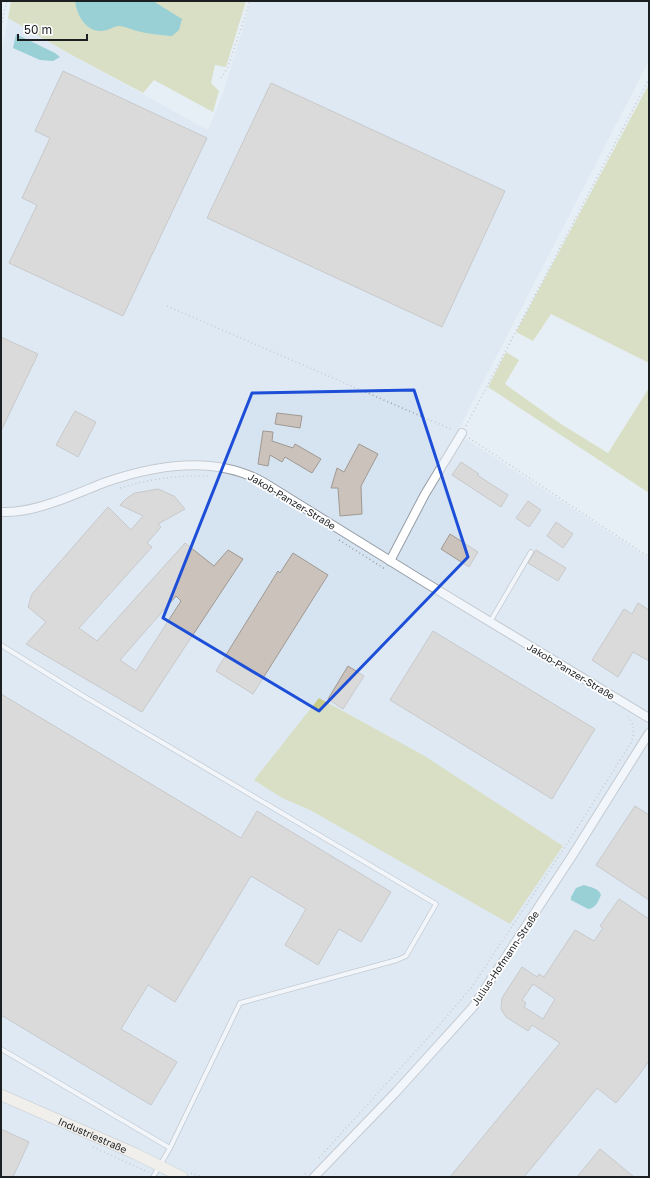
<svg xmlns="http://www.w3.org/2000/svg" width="650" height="1178" font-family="'Golos Text',sans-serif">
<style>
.built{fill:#d6e3f1}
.green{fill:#c8cc88}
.water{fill:#3aaaaf}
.building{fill:#cbc2bb;stroke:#a09992;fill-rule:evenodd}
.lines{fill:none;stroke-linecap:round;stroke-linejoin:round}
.lane-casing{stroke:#969da5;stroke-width:5.5}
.street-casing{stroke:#969da5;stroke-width:10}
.secondary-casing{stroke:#969da5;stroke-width:12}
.path{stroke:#999fa4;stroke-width:1.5;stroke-dasharray:1 3;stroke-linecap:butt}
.lane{stroke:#fff;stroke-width:4}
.street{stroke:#fff;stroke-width:8}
.secondary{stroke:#fdefde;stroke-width:11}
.marked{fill:none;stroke:#1d4ed8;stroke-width:3;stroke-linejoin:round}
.labels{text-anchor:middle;stroke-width:3.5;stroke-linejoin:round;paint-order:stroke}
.street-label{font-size:10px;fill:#1c1f22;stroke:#fff}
</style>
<rect width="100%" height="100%" fill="#e7eff6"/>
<polygon class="built" points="251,1 649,1 649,61 457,433 649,558 649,1177 1,1177 1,55 8,18 68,53 208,130 223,93"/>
<g class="green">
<polygon points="11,1 246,1 226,67 215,65 211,83 219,91 213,112 154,80 143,93 68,53 8,18"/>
<polygon points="649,84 649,363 551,314 533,341 516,332"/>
<polygon points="506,352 519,360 505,384 561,424 608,453 649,388 649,493 488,387"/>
<polygon points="319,698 423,755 563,846 510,924 310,810 282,798 254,780"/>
</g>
<g class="water">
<path d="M75,1H153L182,19L179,30L172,36C160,35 149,34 137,31C132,30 125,26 119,26C114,26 108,31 101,31C85,31 77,15 75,1Z"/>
<polygon points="16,34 55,53 60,57 53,61 40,60 13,48"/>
<path d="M584,885C590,887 599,888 601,895C598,902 596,908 588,909L571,900V897L576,888Z"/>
</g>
<g class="building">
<polygon points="63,71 207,138 123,316 9,263 37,205 22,198 50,138 35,131"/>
<polygon points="271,83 505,191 442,327 207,218"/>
<polygon points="1,337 38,354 1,431"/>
<polygon points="75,411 96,422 78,457 56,445"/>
<polygon points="277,413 302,416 300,428 275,424"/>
<polygon points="263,431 273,432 272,441 293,448 295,444 321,459 312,473 285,457 282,462 270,455 268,466 258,464"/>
<polygon points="359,444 378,454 361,486 362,514 340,516 338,488 331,488 337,468 344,472"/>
<polygon points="461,462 479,474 477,475 508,495 501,507 452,475"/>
<path d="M158,489L174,496L185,509L158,524L161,527L147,543L152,547L79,628L97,641L185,543L214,566L228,550L243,559L142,712L26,644L46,622L28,607L32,594L108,507L131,530L143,516L120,505L127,498L135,493ZM176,596L181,601L136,671L120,660Z"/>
<polygon points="528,501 541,510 529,527 516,518"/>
<polygon points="556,522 573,534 563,548 547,536"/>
<polygon points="450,534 478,552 469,567 441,549"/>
<polygon points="536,550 566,568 558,581 528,563"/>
<polygon points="293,553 328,575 253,694 216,671 278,571 280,573"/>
<polygon points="638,603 649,610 649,661 633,652 618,677 592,660 624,609 632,614"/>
<polygon points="433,631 595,729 552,799 390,700"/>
<polygon points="348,666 364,676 343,709 328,699"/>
<polygon points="1,694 241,838 257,811 391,892 361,942 339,929 318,965 285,945 306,909 251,876 175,1002 148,985 121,1029 177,1062 151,1105 1,1015"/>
<polygon points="635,806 649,815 649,900 596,865"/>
<path d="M619,899L649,919V1061L639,1075L616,1103L597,1088L524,1177H450L560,1043L532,1025L528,1031L506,1017L501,1009L502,998L522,967L537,977L539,974L544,977L575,930L594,941L603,928L600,926ZM533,984L555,999L543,1019L524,1007L526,1003L522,1000Z"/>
<polygon points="1,1129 29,1142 13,1177 1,1177"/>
<polygon points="600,1149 634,1177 577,1177"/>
</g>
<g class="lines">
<g class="lane-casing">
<g id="lane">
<polyline points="490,622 531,552"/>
<polyline points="1,645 80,694 436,904 406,956 397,960 240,1003 170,1148 153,1177"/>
<polyline points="1,1049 170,1148"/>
</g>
</g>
<g class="street-casing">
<g id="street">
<path d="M1,512C7,512 13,512 19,511C46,508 80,492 106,482C155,465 215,455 263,482L426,583L649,718"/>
<polyline points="390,561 425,494 462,433"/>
<polyline points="314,1177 396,1092 473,1007 572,856 649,733"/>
</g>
</g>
<g class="secondary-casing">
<g id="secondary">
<path id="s1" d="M1,1095L136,1154L182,1177"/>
</g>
</g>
<g class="path">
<polyline points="1,26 7,1"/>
<polyline points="221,78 228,67 250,1"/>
<polyline points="167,306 453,430"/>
<polyline points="466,426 649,79"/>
<polyline points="469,438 649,557"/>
<path d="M120,488C149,479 178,475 209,476"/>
<polyline points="339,540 385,569"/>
<polyline points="93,1147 148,1172"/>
<path d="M319,1158L435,1030L471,988L567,844L631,743C635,732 635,723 626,715"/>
<polyline points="191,1173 202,1177"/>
<polyline points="302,1177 307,1172"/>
</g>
<use href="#lane" class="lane"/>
<use href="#street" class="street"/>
<use href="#secondary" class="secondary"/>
</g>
<path d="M0 0H650V1178H0ZM414,390L468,557L319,711L163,618L252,393Z" fill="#e7eff6" fill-opacity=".55" fill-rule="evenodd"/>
<path class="marked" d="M414,390L468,557L319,711L163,618L252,393Z"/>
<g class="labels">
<g class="street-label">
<text transform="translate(292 501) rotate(31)" y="4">Jakob-Panzer-Straße</text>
<text transform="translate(571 671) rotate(31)" y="4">Jakob-Panzer-Straße</text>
<text transform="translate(505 958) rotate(-56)" y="4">Julius-Hofmann-Straße</text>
<text dy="4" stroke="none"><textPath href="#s1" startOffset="100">Industriestraße</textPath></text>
</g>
</g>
<rect width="650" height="1178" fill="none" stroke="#1c1f22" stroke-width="4"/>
<path d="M18 34v6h69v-6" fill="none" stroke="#1c1f22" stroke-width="2"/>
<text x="24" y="34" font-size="12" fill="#1c1f22" stroke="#ffffff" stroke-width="3" paint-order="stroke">50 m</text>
</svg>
